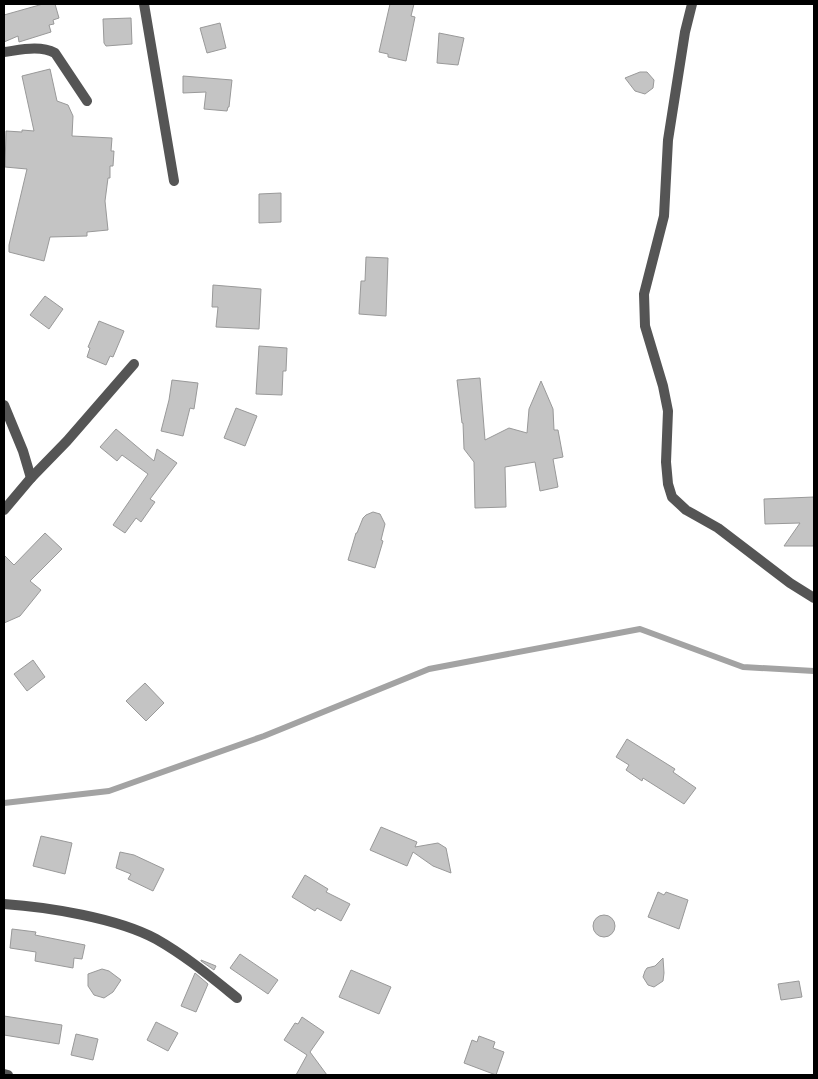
<svg xmlns="http://www.w3.org/2000/svg" width="818" height="1079" font-family="'Source Sans 3',sans-serif">
<style>
.lines{fill:none;stroke-linecap:round;stroke-linejoin:round}
.stream{stroke:#a3a3a3;stroke-width:6}
.building{fill:#c4c4c4;stroke:#999}
.street{stroke:#555;stroke-width:10}
</style>
<rect width="100%" height="100%" fill="#fff"/>
<g class="lines">
<polyline class="stream" points="4,803 109,791 264,736 429,669 640,629 743,667 814,671"/>
</g>
<g class="building">
<polygon points="43,4 55,4 59,18 53,20 54,24 49,25 51,32 19,42 18,36 4,42 4,15"/>
<polygon points="390,4 414,4 411,16 415,17 406,61 388,57 388,54 379,52"/>
<polygon points="131,18 132,44 106,46 104,43 103,19"/>
<polygon points="220,23 226,48 207,53 200,28"/>
<polygon points="439,33 464,38 458,65 437,63"/>
<polygon points="50,69 57,101 68,105 73,116 72,136 112,138 111,151 114,151 113,166 110,166 110,178 108,178 105,201 108,230 87,232 87,236 50,237 44,261 9,252 9,245 27,169 5,167 6,131 22,132 22,130 34,131 22,76"/>
<polygon points="640,72 647,72 654,80 653,88 645,94 635,91 625,78"/>
<polygon points="183,76 232,80 229,107 228,107 227,111 204,109 206,92 183,93"/>
<polygon points="281,193 281,222 259,223 259,194"/>
<polygon points="366,257 388,258 386,316 359,314 361,281 365,281"/>
<polygon points="213,285 261,289 259,329 216,327 218,307 212,307"/>
<polygon points="45,296 63,309 49,329 30,315"/>
<polygon points="99,321 124,331 113,357 110,356 106,365 87,357 90,348 88,347"/>
<polygon points="259,346 287,348 286,371 283,371 282,395 256,394"/>
<polygon points="480,378 485,440 509,428 527,433 529,409 541,381 553,409 554,430 558,430 563,457 553,459 558,487 540,491 535,462 505,467 506,507 475,508 474,462 464,449 463,423 462,423 457,380"/>
<polygon points="172,380 198,383 194,409 190,408 183,436 161,431 169,400"/>
<polygon points="236,408 257,416 245,446 224,438"/>
<polygon points="116,429 154,461 157,449 177,463 150,499 155,502 141,522 136,518 125,533 113,525 148,474 122,455 117,461 100,447"/>
<polygon points="814,497 814,546 784,546 800,523 765,524 764,499"/>
<polygon points="373,512 380,514 385,524 381,540 383,541 375,568 348,560 356,533 357,533 363,518 366,515"/>
<polygon points="45,533 62,549 30,581 41,590 20,616 4,623 4,555 14,565"/>
<polygon points="33,660 45,677 27,691 14,674"/>
<polygon points="145,683 164,703 146,721 126,701"/>
<polygon points="627,739 675,769 673,772 696,788 684,804 643,778 642,781 626,770 629,765 616,757"/>
<polygon points="381,827 417,842 415,847 438,843 446,848 451,873 433,866 413,852 407,866 370,850"/>
<polygon points="41,836 72,843 65,874 33,866"/>
<polygon points="120,852 134,855 164,869 153,891 128,879 131,874 116,868"/>
<polygon points="305,875 328,889 326,892 350,904 341,921 317,908 315,911 292,897"/>
<polygon points="658,892 664,895 666,892 688,900 679,929 648,917"/>
<circle cx="604" cy="926" r="11"/>
<polygon points="12,929 36,932 35,935 85,945 82,959 74,958 73,968 35,961 36,952 10,948"/>
<polygon points="240,954 278,980 268,994 230,968"/>
<polygon points="663,958 664,973 663,981 654,987 648,985 643,977 645,971 647,968 655,966"/>
<polygon points="201,960 216,966 214,970 201,961"/>
<polygon points="102,969 109,971 121,980 113,992 104,998 94,995 88,986 88,974"/>
<polygon points="351,970 391,987 379,1014 339,997"/>
<polygon points="195,973 208,984 196,1012 181,1006"/>
<polygon points="799,981 802,997 781,1000 778,984"/>
<polygon points="4,1016 62,1025 59,1044 4,1035"/>
<polygon points="302,1017 324,1032 310,1052 327,1075 296,1075 307,1055 284,1040 295,1023 298,1024"/>
<polygon points="156,1022 178,1033 168,1051 147,1040"/>
<polygon points="76,1034 98,1039 93,1060 71,1055"/>
<polygon points="479,1036 495,1042 493,1048 504,1052 496,1075 464,1063 472,1040 477,1042"/>
</g>
<g class="lines">
<g class="street">
<polyline points="144,4 174,181"/>
<polyline points="692,4 685,32 668,140 664,216 644,294 645,326 663,386 668,411 666,462 668,484 672,497 686,510 718,528 790,583 814,598"/>
<path d="M4,52C20,50 40,45 55,53L87,101"/>
<polyline points="4,405 23,451 31,478"/>
<polyline points="4,510 31,478 67,441 134,364"/>
<path d="M4,904C48,907 117,918 156,939C186,956 211,977 237,998"/>
<polyline points="4,1074 8,1075"/>
</g>
</g>
<rect width="818" height="1079" fill="none" stroke="#000000" stroke-width="10"/>
</svg>
